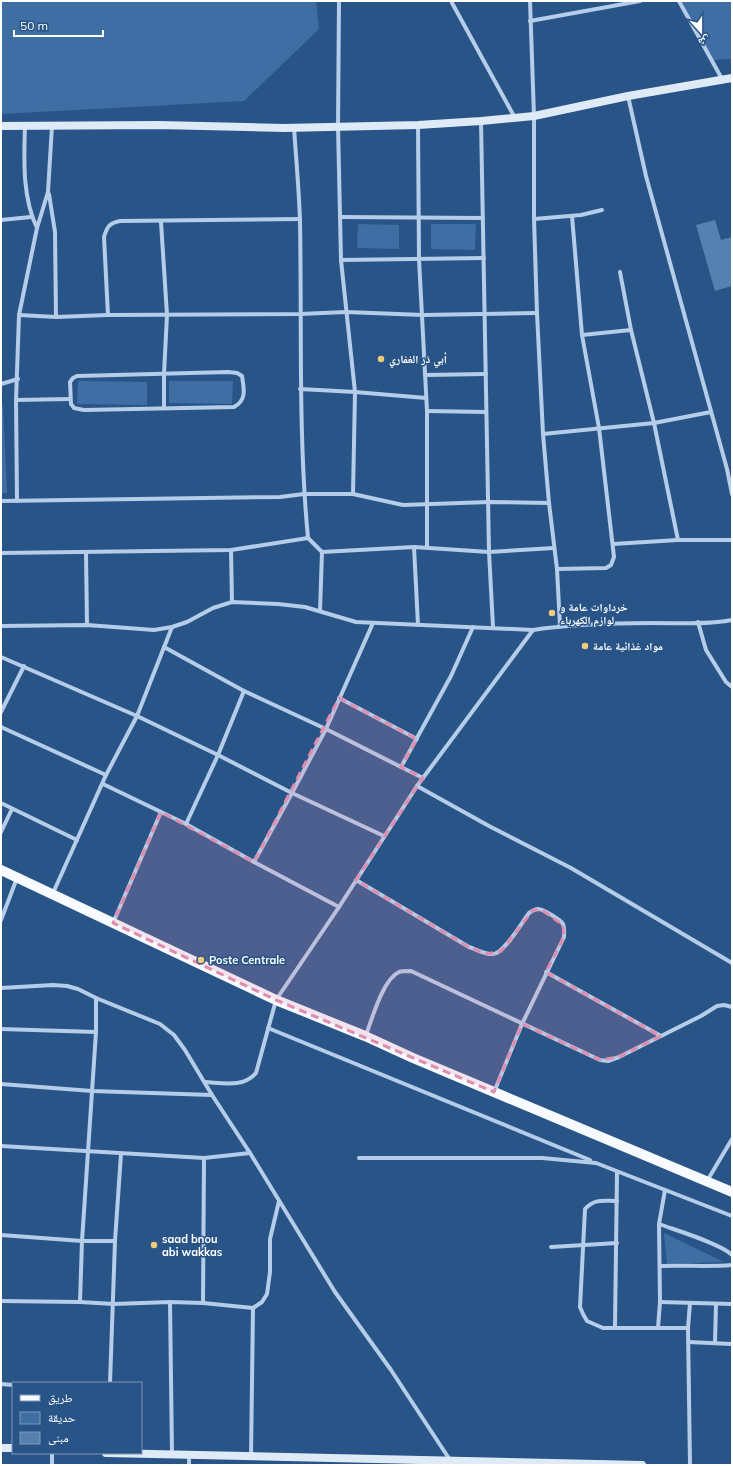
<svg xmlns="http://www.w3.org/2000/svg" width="733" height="1466" font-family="Mulish,'Noto Naskh Arabic',sans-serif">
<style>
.green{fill:#3e6ea3}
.building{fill:#5680b0}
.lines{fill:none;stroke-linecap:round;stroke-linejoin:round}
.street{stroke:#b5cde8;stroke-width:4}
.secondary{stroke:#dfeaf7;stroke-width:8}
.primary{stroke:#f7fafe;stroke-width:10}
.marked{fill:#e08cad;fill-opacity:0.2;stroke:#e08cad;stroke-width:3;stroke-dasharray:8 5;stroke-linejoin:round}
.poi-dot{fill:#efcb7c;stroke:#295487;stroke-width:1.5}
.labels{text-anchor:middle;stroke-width:3;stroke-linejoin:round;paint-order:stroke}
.poi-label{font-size:11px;font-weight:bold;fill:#fff;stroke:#295487;text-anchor:start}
</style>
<rect width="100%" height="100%" fill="#295487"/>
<g class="green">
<polygon points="1,1 316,1 319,29 244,101 1,114"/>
<polygon points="682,1 732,1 732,59 712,60"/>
<polygon points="358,224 399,225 399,249 357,248"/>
<polygon points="431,224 476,224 475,250 431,249"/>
<polygon points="78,381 147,382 147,405 77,404"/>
<polygon points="169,381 233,381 232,404 169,403"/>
<polygon points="3,402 7,493 1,493 1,411"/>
<polygon points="664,1233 724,1262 667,1264"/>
</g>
<polygon class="building" points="715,220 721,240 732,237 732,286 715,291 696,225"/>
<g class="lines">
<g class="street">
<polyline points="339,1 338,126 341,260 355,392 353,494"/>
<polyline points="451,1 515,118"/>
<polyline points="530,1 534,116 534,219 537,313 543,434 549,503 557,569 560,626"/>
<polyline points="679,1 722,79"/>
<polyline points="530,21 640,1"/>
<polyline points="628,96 646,176 727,469 732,494"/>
<polyline points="481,121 489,552 493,627"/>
<polyline points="418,125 419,259 427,411 427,547"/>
<path d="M25,126C24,159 22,197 37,228L48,192L52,126"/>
<path d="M294,127C296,158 299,190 300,221C302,327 298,433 308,538L322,552L414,547L489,552L554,548"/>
<polyline points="49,194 55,232 56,317"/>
<polyline points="340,217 483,218"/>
<polyline points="534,219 581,215 602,210"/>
<polyline points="1,220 31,217"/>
<polyline points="161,222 167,315 164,374 164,408"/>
<polyline points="341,260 484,258"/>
<polyline points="620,272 631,330 654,423 678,540"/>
<polyline points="19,315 56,317 108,315 300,314 346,312 423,315 537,313"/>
<path d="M108,315L104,237C107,227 109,223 120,221L300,219"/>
<polyline points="582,335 631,330"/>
<path d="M228,372L237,373L242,376C244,389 247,400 234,407L84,410L74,408L71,404L70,382L73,378L77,376Z"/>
<polyline points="425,375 486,374"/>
<polyline points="1,384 18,379"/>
<polyline points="300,389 355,392 426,398"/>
<polyline points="16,400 70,399"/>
<polyline points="427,411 486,412"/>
<polyline points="543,434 654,423 711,412"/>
<polyline points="1,501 280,497 304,494 353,494 403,505 489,502 549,503"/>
<polyline points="17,501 16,400 19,315 37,228"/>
<polyline points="613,544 678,540 732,540"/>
<polyline points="414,547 418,625"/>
<polyline points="231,550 232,602"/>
<polyline points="1,553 231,550 308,538"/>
<polyline points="86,553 87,625"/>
<polyline points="557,569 606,568 611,565 614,557 599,428 582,335 572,216"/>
<polyline points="320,611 322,552"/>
<polyline points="698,622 706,650 726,682 732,687"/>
<polyline points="1,626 87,625 154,630 172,627 187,622 213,608 232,602 278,604 305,607 356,622 533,630"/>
<polyline points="164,647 244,691 326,729 401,767 451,676 473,627"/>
<polyline points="1,657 137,716 218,755 292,793 384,836"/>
<polyline points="339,698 417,739"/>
<polyline points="1,712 24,666"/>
<polyline points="1,727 106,775"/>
<polyline points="401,767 423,778"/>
<polyline points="103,784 186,824 254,862 339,907"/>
<polyline points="417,786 489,826 571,868 732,963"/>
<polyline points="1,803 77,840"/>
<polyline points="186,824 218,755 244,691"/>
<polyline points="1,832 12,809"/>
<polyline points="254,862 292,793 326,729 373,623"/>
<path d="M356,880L469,947C476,949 485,955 493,954C504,954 522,922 529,913C532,911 535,909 538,909C543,909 561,920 563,924C565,928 564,933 564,937L522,1024L494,1092"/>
<polyline points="53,893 106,775 137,716 172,627"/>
<polyline points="1,920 17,878"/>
<polyline points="113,923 161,812"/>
<polyline points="546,972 661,1036"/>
<polyline points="1,988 53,985 67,986 78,989 96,998 160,1024 174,1035 185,1050 212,1095 250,1153 335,1292 391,1370 450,1460"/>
<polyline points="268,1028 590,1160"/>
<polyline points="1,1029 96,1032"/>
<path d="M366,1035C372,1019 383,979 399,972C402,971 407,971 411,971L600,1060L608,1061L619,1057L701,1016L717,1006L724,1005L732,1007"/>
<path d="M205,1082C223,1083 243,1088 256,1073L276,1000L339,907L417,786L533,630C572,624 612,623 652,623C678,623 706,625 732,620"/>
<polyline points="1,1084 92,1091 212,1095"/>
<polyline points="1,1146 204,1158 250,1153"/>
<polyline points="359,1158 542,1158 596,1163 732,1216"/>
<polyline points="707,1181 732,1139"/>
<path d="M617,1201C604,1201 595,1198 585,1209L580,1307L583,1314L587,1321L603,1328H688"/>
<path d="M659,1224C675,1230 722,1244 732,1255"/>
<polyline points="1,1235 82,1241 115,1241"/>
<polyline points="551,1247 617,1243"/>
<path d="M660,1266C684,1265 708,1267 732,1265"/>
<polyline points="1,1301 80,1302 114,1304 170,1302 203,1303 253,1308"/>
<polyline points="80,1302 82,1241 96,1032 96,998"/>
<polyline points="170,1302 172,1454"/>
<polyline points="660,1302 732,1304"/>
<polyline points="203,1303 204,1158"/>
<polyline points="615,1327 617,1172"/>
<polyline points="658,1328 660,1302 659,1224 665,1190"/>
<polyline points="688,1342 732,1344"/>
<polyline points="715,1343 716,1304"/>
<polyline points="110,1383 115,1241 121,1154"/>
<polyline points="1,1384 13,1385"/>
<polyline points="251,1456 253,1308 262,1302 267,1294 270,1272 270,1239 279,1201"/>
<polyline points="52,1465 52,1453"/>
<polyline points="189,1465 189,1454"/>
<polyline points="690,1465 688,1328 690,1303"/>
</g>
<g class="secondary">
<polyline points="1,126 159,125 284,128 418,125 481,121 534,116 628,96 732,78"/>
<polyline points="1,1448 13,1448"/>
<polyline points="106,1453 642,1465"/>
</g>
<polyline class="primary" points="1,870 276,1000 365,1036 413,1058 732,1192"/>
</g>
<path class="marked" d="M339,698L417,739L401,767L423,778L356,880L469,947L487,954L501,951L533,910H542L563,925L564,937L546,972L661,1036L619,1057L600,1060L522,1024L494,1092L276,1000L113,923L161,812L254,862Z"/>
<g class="poi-dot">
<circle cx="381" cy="359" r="4"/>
<circle cx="552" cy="613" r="4"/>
<circle cx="585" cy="646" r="4"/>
<circle cx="201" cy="960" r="4"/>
<circle cx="154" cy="1245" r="4"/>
</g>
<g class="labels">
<g class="poi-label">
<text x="389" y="363">أبي ذر الغفاري</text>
<text x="560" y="611">خرداوات عامة و<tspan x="560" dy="13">لوازم الكهرباء</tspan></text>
<text x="593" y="650">مواد غذائية عامة</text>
<text x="209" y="964">Poste Centrale</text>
<text x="162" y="1243">saad bnou<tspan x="162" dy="13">abi wakkas</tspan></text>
</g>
</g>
<rect width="733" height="1466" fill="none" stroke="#ffffff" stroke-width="4"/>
<rect x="12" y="1382" width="130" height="72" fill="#295487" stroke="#7f98b7"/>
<rect x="20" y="1395" width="20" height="6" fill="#f7fafe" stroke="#7f98b7"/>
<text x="48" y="1402" font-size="12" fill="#ffffff">طريق</text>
<rect x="20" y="1412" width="20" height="12" fill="#3e6ea3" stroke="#7f98b7"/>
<text x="48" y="1422" font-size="12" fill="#ffffff">حديقة</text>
<rect x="20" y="1432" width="20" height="12" fill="#5680b0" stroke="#7f98b7"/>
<text x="48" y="1442" font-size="12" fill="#ffffff">مبنى</text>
<g transform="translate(701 32) rotate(159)" stroke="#295487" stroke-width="3" paint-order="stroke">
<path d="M0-3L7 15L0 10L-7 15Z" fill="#ffffff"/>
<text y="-6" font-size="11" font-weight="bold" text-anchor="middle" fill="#ffffff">ش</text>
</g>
<path d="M14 30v6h89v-6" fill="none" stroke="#ffffff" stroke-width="2"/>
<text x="20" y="30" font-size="12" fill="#ffffff" stroke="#295487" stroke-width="3" paint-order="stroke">50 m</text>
</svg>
